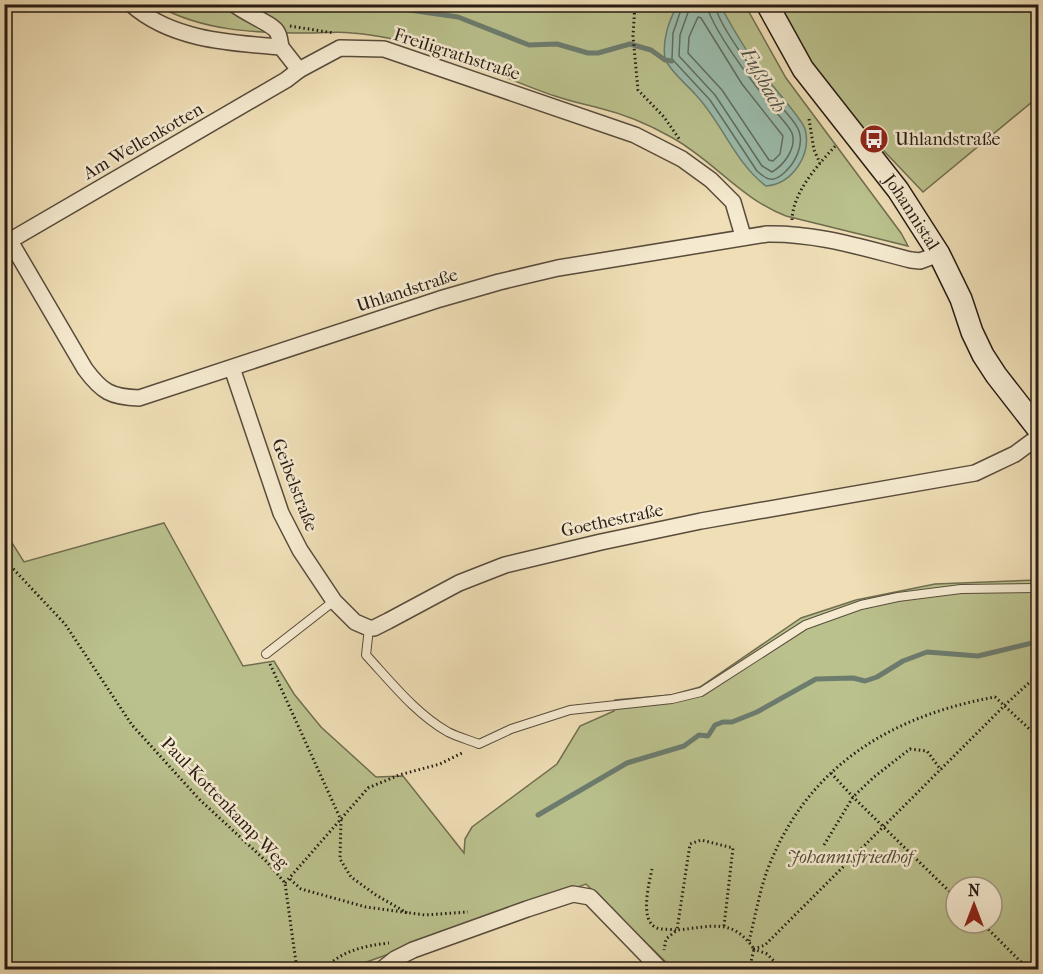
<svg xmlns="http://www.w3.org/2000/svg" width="1043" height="974" font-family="'IM FELL French Canon',serif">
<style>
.green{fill:#bac18d;stroke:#706e50;stroke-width:1.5;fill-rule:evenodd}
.water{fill:#9abcad;stroke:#6c7c6f;stroke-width:1.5}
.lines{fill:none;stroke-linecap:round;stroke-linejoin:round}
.shore{stroke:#606c60;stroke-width:1.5}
.stream{stroke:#6c7c6f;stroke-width:5}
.service-casing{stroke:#584c3c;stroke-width:10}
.minor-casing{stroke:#584c3c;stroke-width:18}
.secondary-casing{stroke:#261b13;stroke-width:24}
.path{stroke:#261b13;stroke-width:3;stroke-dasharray:1.5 3;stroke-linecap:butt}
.service{stroke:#f5ead0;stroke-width:8}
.minor{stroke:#f5ead0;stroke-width:15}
.secondary{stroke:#f5ead0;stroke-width:21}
.labels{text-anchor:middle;stroke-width:5;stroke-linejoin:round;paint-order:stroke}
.street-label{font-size:18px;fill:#261b13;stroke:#f5ead0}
.poi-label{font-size:18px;fill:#261b13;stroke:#f5ead0;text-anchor:start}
.park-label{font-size:18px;font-style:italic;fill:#524d38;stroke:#f5ead0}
.water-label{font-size:20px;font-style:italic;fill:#4f5349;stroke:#f5ead0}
</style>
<rect width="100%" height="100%" fill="#efdeb6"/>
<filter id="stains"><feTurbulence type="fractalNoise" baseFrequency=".00333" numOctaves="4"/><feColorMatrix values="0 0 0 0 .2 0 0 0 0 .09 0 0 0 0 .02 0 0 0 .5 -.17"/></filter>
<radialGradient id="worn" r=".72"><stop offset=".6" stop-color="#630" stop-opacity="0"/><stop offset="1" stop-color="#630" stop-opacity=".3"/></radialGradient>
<g class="green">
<path d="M156,5H745L786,78L901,233L908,246L786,216C741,199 712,159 671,137C648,124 624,114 599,108C584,104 569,101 555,96C513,82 473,62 432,49C405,41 379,35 352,33C338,31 324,33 311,33C257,33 204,32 156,5Z"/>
<polygon points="778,5 1038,5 1038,97 923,192 864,130 809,63"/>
<path d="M164,523L243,666L274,661L294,694L321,727L376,777L403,776L464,853L465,839L472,827L557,764L580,726L614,711L615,700L671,695L700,687L801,618L856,600L935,584L1038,580V969H673L586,884L361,964L353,969H5L4,530L24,562ZM956,887H992V923H956Z"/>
</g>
<path class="water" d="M678,5H720C732,27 745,50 761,71C770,84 802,118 805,129C812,155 792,184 766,186C734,162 722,122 695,94C688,86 667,68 665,58C662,41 669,19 678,5Z"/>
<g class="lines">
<g class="shore">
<path d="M683,4L673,33L672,59L710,100L757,171C767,180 773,183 784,173C795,163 804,146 799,131C796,122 786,113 780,105C765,86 717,26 715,4"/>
<path d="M691,4L680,35L679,56L715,95L762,166L772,172C784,165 797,148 792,133C788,124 777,114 772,107C757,88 709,26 707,4"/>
<polygon points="698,17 701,18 742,84 783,136 780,154 773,161 769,160 722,90 688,53 689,37"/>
</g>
<g class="stream">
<polyline points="368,4 458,17 529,45 557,44 588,53 598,53 630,44 651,50 665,60 672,61"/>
<polyline points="538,815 627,763 684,746 699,735 708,736 715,725 723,722 732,722 757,712 816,679 853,678 865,681 877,677 903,661 927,652 978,656 1032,643 1038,640"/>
</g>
<g class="service-casing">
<g id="service">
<path d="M369,628L366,655C391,682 416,714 448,732C458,737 469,740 479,744L511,729L570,710L672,699L701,692L805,625L861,605L898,597L961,589L1038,588"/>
<polyline points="266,654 334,601"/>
</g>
</g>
<g class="minor-casing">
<g id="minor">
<path d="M131,4C171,40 230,43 281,47L299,70L340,48L384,49L635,135L682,159L711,180L733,202L743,236"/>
<path d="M234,4C244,13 273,24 277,32C280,36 280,43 281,47"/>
<path d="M10,241L85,369C102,392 111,397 139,398L440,299L499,282L558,268L767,234C817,233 863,248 911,260L920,261L939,254"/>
<polyline points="4,244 286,80 299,70"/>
<polyline points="232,368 281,513 300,550 334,601 355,622 369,628 374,628 388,621 459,583 505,565 601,542 701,521 975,473 1015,454 1038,437"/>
<polyline points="381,970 395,959 413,950 527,909 573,894 590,897 661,970"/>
</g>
</g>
<g class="secondary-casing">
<g id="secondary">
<path id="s1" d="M767,4L803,69L898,190L939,254L961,299L972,332L983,355L996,375L1038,429"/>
</g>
</g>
<g class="path">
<polyline points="635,4 633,36 638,90 664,117 680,140"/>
<polyline points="290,26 334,33"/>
<polyline points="809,119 814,150 820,163"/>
<path d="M792,220C793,191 819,164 837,144"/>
<polyline points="4,559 65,624 132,725 199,799 267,862 285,883 297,970"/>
<polyline points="270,664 341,820 340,859 351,877 376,895 407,913"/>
<polyline points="1032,680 1038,674"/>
<polyline points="831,773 853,797 956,898"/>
<polyline points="824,845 853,797 874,777 910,749 927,751 941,770"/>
<path d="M652,869C649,884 639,921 657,928C663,930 671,929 677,930L666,939L664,950"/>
<polyline points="290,879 301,889 366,907 425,915 468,912"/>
<polyline points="285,883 368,788 399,775 440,764 464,752"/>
<polyline points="982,923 1029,970"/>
<path d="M724,926L733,848L701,840L690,844L677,930C711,927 732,917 754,949L749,970"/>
<path d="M749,941C755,918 759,893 767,871C806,767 890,716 995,697L1038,737"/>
<path d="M323,970C341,951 363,946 389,943"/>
<polyline points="783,970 767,954 754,949 765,945 1006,704 1032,680 1038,689"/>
</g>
<use href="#service" class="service"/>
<use href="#minor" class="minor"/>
<use href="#secondary" class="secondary"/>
</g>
<defs>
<g id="bus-disc" transform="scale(1.5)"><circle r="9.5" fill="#8f2418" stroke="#f5ead0"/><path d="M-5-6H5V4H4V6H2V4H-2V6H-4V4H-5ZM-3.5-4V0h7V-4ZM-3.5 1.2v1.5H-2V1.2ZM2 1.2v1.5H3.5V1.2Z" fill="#fff"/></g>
</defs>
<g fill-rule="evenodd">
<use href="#bus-disc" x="874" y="139"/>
</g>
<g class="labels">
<g class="street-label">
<text transform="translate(457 54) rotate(18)" y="6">Freiligrathstraße</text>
<text transform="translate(143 141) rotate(-30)" y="6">Am Wellenkotten</text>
<text dy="6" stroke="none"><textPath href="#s1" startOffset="254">Johannistal</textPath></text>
<text transform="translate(407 290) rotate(-18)" y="6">Uhlandstraße</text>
<text transform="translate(295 485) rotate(69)" y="6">Geibelstraße</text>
<text transform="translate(612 520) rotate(-12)" y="6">Goethestraße</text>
<text transform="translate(225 803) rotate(46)" y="6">Paul-Kottenkamp-Weg</text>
</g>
<g class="poi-label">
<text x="895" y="145">Uhlandstraße</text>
</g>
<g class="park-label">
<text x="850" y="863">Johannisfriedhof</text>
</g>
<g class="water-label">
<text transform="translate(764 80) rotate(61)" y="7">Fußbach</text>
</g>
</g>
<rect width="1043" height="974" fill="none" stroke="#efdeb6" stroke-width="24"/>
<rect x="6" y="6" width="1031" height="962" fill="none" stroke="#261b13" stroke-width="3"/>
<rect x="12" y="12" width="1019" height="950" fill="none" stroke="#261b13" stroke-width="1.5"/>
<g transform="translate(974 905)"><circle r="28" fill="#f5ead0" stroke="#a29784" stroke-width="1.5"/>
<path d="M0-4.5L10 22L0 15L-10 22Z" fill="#8f2418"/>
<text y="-9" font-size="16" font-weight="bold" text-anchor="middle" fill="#261b13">N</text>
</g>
<rect width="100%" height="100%" filter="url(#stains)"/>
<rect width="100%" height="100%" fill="url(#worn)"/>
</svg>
